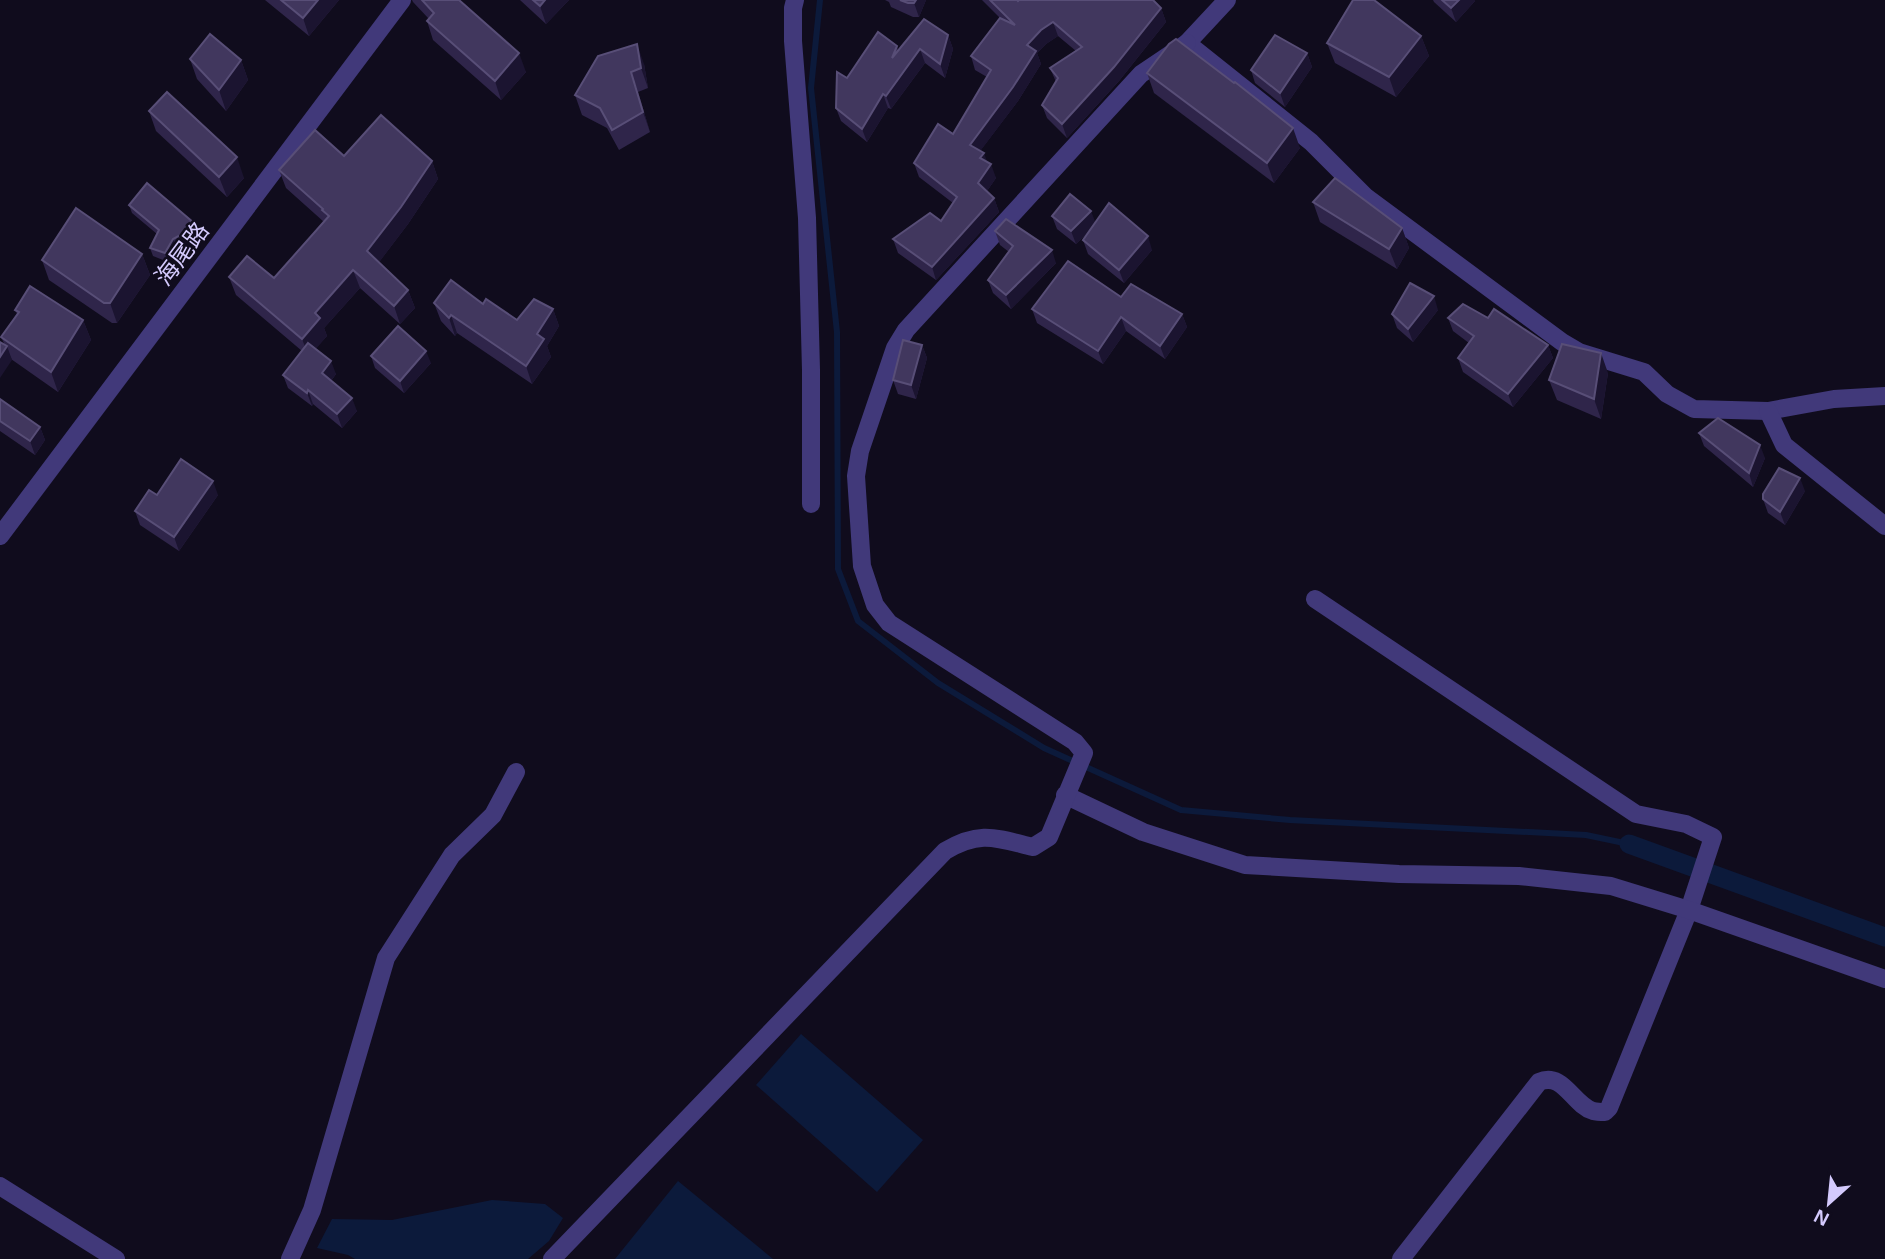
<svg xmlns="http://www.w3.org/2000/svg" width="1885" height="1259" font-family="Arial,'Noto Sans TC',sans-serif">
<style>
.water{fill:#0c1a3b}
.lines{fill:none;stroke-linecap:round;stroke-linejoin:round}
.stream{stroke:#0c1a3b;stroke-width:6}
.canal{stroke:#0c1a3b;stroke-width:19}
.minor{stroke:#41397a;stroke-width:18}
.wall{fill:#2f254a}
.shaded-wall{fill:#1b1430}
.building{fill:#41375e;stroke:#584e77;stroke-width:2}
.labels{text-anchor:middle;stroke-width:5;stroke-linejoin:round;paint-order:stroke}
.street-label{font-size:24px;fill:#d4cafd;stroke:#100c1d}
</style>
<rect width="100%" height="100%" fill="#100c1d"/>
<g class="water">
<polygon points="801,1034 923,1140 877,1192 756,1085"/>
<polygon points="678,1181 773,1259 615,1259"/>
<polygon points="492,1200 545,1204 563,1218 549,1241 528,1259 355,1259 348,1255 317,1248 332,1219 392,1220"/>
</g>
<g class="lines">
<polyline class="stream" points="820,0 811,88 837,332 838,569 858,621 938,683 1044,748 1181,810 1290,820 1586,835 1629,844"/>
<polyline class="canal" points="1629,844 1885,937"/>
<g class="minor">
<polyline points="795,0 793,8 793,41 807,218 811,370 811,504"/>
<polyline points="1227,0 1187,43 1311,142 1366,197 1562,342 1579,352 1644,372 1667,394 1694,409 1768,411 1834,399 1885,396"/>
<polyline points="1768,411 1784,445 1885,526"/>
<polyline points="0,536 402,0"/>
<path d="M1315,599L1636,814L1686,824L1713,837L1689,910L1609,1108L1605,1112C1601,1112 1597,1112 1593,1111C1573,1105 1563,1071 1539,1082L1401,1259"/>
<polyline points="1065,795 1143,832 1245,865 1399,874 1519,876 1611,886 1689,910 1885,979"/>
<polyline points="0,1186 116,1259"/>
<polyline points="290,1259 312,1210 386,958 452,855 493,815 516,772"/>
<path d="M552,1259L945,851C980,830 996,838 1033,847L1049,837L1084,753L1075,742L889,623L875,605L862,566L856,476L860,451L895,348L906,330L1141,74L1187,43"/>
</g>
</g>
<g class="wall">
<polygon points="265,0 339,0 309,36"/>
<polygon points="412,0 459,0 526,72 501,100 433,40 427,21 429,19 413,2"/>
<polygon points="520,0 569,0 546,24"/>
<polygon points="885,0 926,0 919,17 913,17 891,7 889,2"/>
<polygon points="982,0 1017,0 1018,1 1161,8 1166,22 1119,81 1067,138 1047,118 1042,105 1056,82 1050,68 1076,51 1058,36 1046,44 1037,53 1041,64 1018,101 980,151 996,178 987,191 994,198 999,212 936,280 898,253 893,239 941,221 953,203 919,177 914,163 953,134 987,77 975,70 971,56 1000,18"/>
<polygon points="1433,0 1475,0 1475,1 1456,22 1434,2"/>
<polygon points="948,35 953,49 945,78 925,63 891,109 888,108 867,142 841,121 836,108 847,78 897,46 898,51"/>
<polygon points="1421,36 1429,56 1396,97 1335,63 1327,43"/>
<polygon points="1307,53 1312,67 1285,107 1255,83 1251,70"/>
<polygon points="190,59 241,60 248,80 226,111 197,79"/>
<polygon points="644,64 648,88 638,92 650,132 619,150 607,128 582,115 575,95"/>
<polygon points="1147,73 1234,83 1300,148 1274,183 1154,93"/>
<polygon points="149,111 244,178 227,197 156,131"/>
<polygon points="344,156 432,161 438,179 408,224 379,262 408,290 415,308 400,324 360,288 324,328 327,336 315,349 336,374 331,381 357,411 342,428 313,404 312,406 288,388 283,375 302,351 236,295 229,277 274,278 324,222 286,188 279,170"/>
<polygon points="1313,202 1402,228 1409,248 1397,269 1320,222"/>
<polygon points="129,205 194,223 197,231 191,242 187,242 176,248 168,262 153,256 150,248 157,234 132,213"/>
<polygon points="1052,216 1095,223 1152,250 1124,283 1088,254 1083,240 1090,230 1076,244 1057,229"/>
<polygon points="995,231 1056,263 1011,309 993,293 988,280 1009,252 1000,245"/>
<polygon points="142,254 150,275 117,323 112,323 49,280 42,260"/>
<polygon points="1121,297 1182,314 1187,327 1165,359 1126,331 1103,364 1037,323 1032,309"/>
<polygon points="434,303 483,304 517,320 553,309 559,326 547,346 551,357 532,384 457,333 455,336 441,321"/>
<polygon points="15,310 83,320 91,340 58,392 11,359 12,360 1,337 17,314"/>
<polygon points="1438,310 1413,342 1397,328 1392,314"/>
<polygon points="1448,318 1488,318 1548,345 1553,358 1513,407 1463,372 1458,358 1469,343 1453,331"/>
<polygon points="922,345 927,358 916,399 898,394 893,380"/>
<polygon points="371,356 431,363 404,393 375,368"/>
<polygon points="1608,373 1601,419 1557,400 1549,380"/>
<polygon points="0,399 40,427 45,440 35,455 0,431"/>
<polygon points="1699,433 1765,458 1753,487 1704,446"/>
<polygon points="1805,491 1785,525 1768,513 1763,499"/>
<polygon points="157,495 218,495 179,551 140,525 135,511"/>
</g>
<g class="shaded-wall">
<polygon points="318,0 339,0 309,36 303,18"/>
<polygon points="545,0 569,0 546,24 540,6"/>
<polygon points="916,0 926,0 919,17 914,3"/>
<polygon points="1459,0 1475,0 1475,1 1456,22 1451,8"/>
<polygon points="1161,8 1166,22 1119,81 1067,138 1062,124"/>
<polygon points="1053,22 1058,36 1046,44 1037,53 1041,64 1018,101 975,158 970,145 1027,45 1041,30"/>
<polygon points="948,35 953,49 945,78 940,64"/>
<polygon points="1421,36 1429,56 1396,97 1389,77"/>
<polygon points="637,44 644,64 648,88 641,68"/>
<polygon points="920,49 925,63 891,109 886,96"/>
<polygon points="519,53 526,72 501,100 495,81"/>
<polygon points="1307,53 1312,67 1285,107 1280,93"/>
<polygon points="241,60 248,80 226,111 219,90"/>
<polygon points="631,72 638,92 650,132 643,112"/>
<polygon points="883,94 888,108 867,142 862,129"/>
<polygon points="1293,128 1300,148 1274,183 1267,163"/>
<polygon points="984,153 989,167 980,158"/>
<polygon points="237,157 244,178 227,197 219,177"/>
<polygon points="432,161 438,179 408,224 374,269 367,251"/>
<polygon points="991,164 996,178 983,197 978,183"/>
<polygon points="994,198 999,212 936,280 932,267"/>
<polygon points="1091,211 1096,224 1076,244 1071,231"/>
<polygon points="194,223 197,231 191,242 188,234"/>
<polygon points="1402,228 1409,248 1397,269 1389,249"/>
<polygon points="1148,236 1152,250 1124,283 1119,270"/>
<polygon points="173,239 176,248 168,262 165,253"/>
<polygon points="1052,250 1056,263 1011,309 1006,295"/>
<polygon points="142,254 150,275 117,323 110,303"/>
<polygon points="353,270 360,288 324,328 327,336 309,357 302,339 315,313"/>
<polygon points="408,290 415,308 400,324 394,306"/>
<polygon points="1434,296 1438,310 1413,342 1408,329"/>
<polygon points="553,309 559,326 547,346 551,357 532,384 526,366 537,334"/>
<polygon points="1182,314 1187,327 1165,359 1160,346"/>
<polygon points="451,315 457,333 455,336 449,318"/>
<polygon points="1121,317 1126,331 1103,364 1098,351"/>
<polygon points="83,320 91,340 58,392 51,372"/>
<polygon points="922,345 927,358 916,399 911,385"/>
<polygon points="1548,345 1553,358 1513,407 1508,394"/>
<polygon points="7,346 12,360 0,378 0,357"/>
<polygon points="426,351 431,363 404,393 400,381"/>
<polygon points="1601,353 1608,373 1601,419 1594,399"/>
<polygon points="331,361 336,374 327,386 322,373"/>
<polygon points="308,390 313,404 312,406 307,393"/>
<polygon points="352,398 357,411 342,428 337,414"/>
<polygon points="40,427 45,440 35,455 30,441"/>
<polygon points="1760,445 1765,458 1753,487 1749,473"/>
<polygon points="1800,478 1805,491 1785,525 1780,512"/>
<polygon points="213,481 218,495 179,551 174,537"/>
</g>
<g class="building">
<polygon points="281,0 318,0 303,18"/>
<polygon points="422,0 459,0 519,53 495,81 427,21 434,13"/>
<polygon points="533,0 545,0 540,6"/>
<polygon points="900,0 916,0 914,3 908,3"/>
<polygon points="990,0 1017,0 1018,1 1019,0 1153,0 1161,8 1114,67 1062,124 1042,105 1058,78 1050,68 1082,47 1053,22 1041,30 1027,45 1036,51 1013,87 970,145 984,153 980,158 991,164 978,183 994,198 932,267 893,239 930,213 941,221 957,197 914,163 938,124 953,134 991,70 971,56 1000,18 1015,25"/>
<polygon points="1353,0 1374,0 1421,36 1389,77 1327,43"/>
<polygon points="1442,0 1459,0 1451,8"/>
<polygon points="924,19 948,35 940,64 920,49 886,96 883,94 862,129 836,108 837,72 847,78 878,32 897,46 892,58"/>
<polygon points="210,34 241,60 219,90 190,59"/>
<polygon points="1275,35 1307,53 1280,93 1251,70"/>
<polygon points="1176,39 1234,83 1235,82 1293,128 1267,163 1147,73 1169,44"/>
<polygon points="637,44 641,68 631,72 643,112 612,130 600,108 575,95 598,56"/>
<polygon points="167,92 237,157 219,177 149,111"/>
<polygon points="381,115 432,161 401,207 367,251 408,290 394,306 353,270 315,313 320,318 302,339 229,277 247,256 274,278 329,216 322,210 323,209 279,170 315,130 344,156"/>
<polygon points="1335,178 1402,228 1389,249 1313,202"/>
<polygon points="147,183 194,223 188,234 184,233 173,239 165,253 150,248 159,230 129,205"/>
<polygon points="1070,194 1091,211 1071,231 1052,216"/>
<polygon points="1109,203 1148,236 1119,270 1083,240"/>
<polygon points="76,208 142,254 110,303 104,303 42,260"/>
<polygon points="1006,219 1052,250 1006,295 988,280 1013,246 995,231"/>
<polygon points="1068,261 1121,297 1131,284 1182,314 1160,346 1121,317 1098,351 1032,309"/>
<polygon points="451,280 483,304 486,299 517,320 534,299 553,309 537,334 544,339 526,366 451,315 449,318 434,303"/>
<polygon points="1410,283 1434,296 1408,329 1392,314"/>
<polygon points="30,286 83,320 51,372 1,337 19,312 15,310"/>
<polygon points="1463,304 1488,318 1494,309 1548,345 1508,394 1458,358 1474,336 1448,318"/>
<polygon points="398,326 426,351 400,381 371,356"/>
<polygon points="903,340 922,345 911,385 893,380"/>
<polygon points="0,342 7,346 0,357"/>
<polygon points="308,343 331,361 322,373 352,398 337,414 308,390 307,393 283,375"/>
<polygon points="1562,344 1601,353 1594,399 1549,380"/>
<polygon points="0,399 40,427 30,441 0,421"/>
<polygon points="1718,418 1760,445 1749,473 1699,433"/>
<polygon points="181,459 213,481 174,537 135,511 149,490 157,495"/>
<polygon points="1779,468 1800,478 1780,512 1763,499 1763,494"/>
</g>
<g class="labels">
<g class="street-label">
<text transform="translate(182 254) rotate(-53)" y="8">海尾路</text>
</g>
</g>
<g transform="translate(1829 1203) rotate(207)" stroke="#100c1d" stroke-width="5" paint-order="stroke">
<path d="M0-5L12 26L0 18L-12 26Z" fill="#d4cafd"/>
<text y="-10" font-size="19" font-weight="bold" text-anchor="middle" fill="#d4cafd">N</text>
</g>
</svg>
